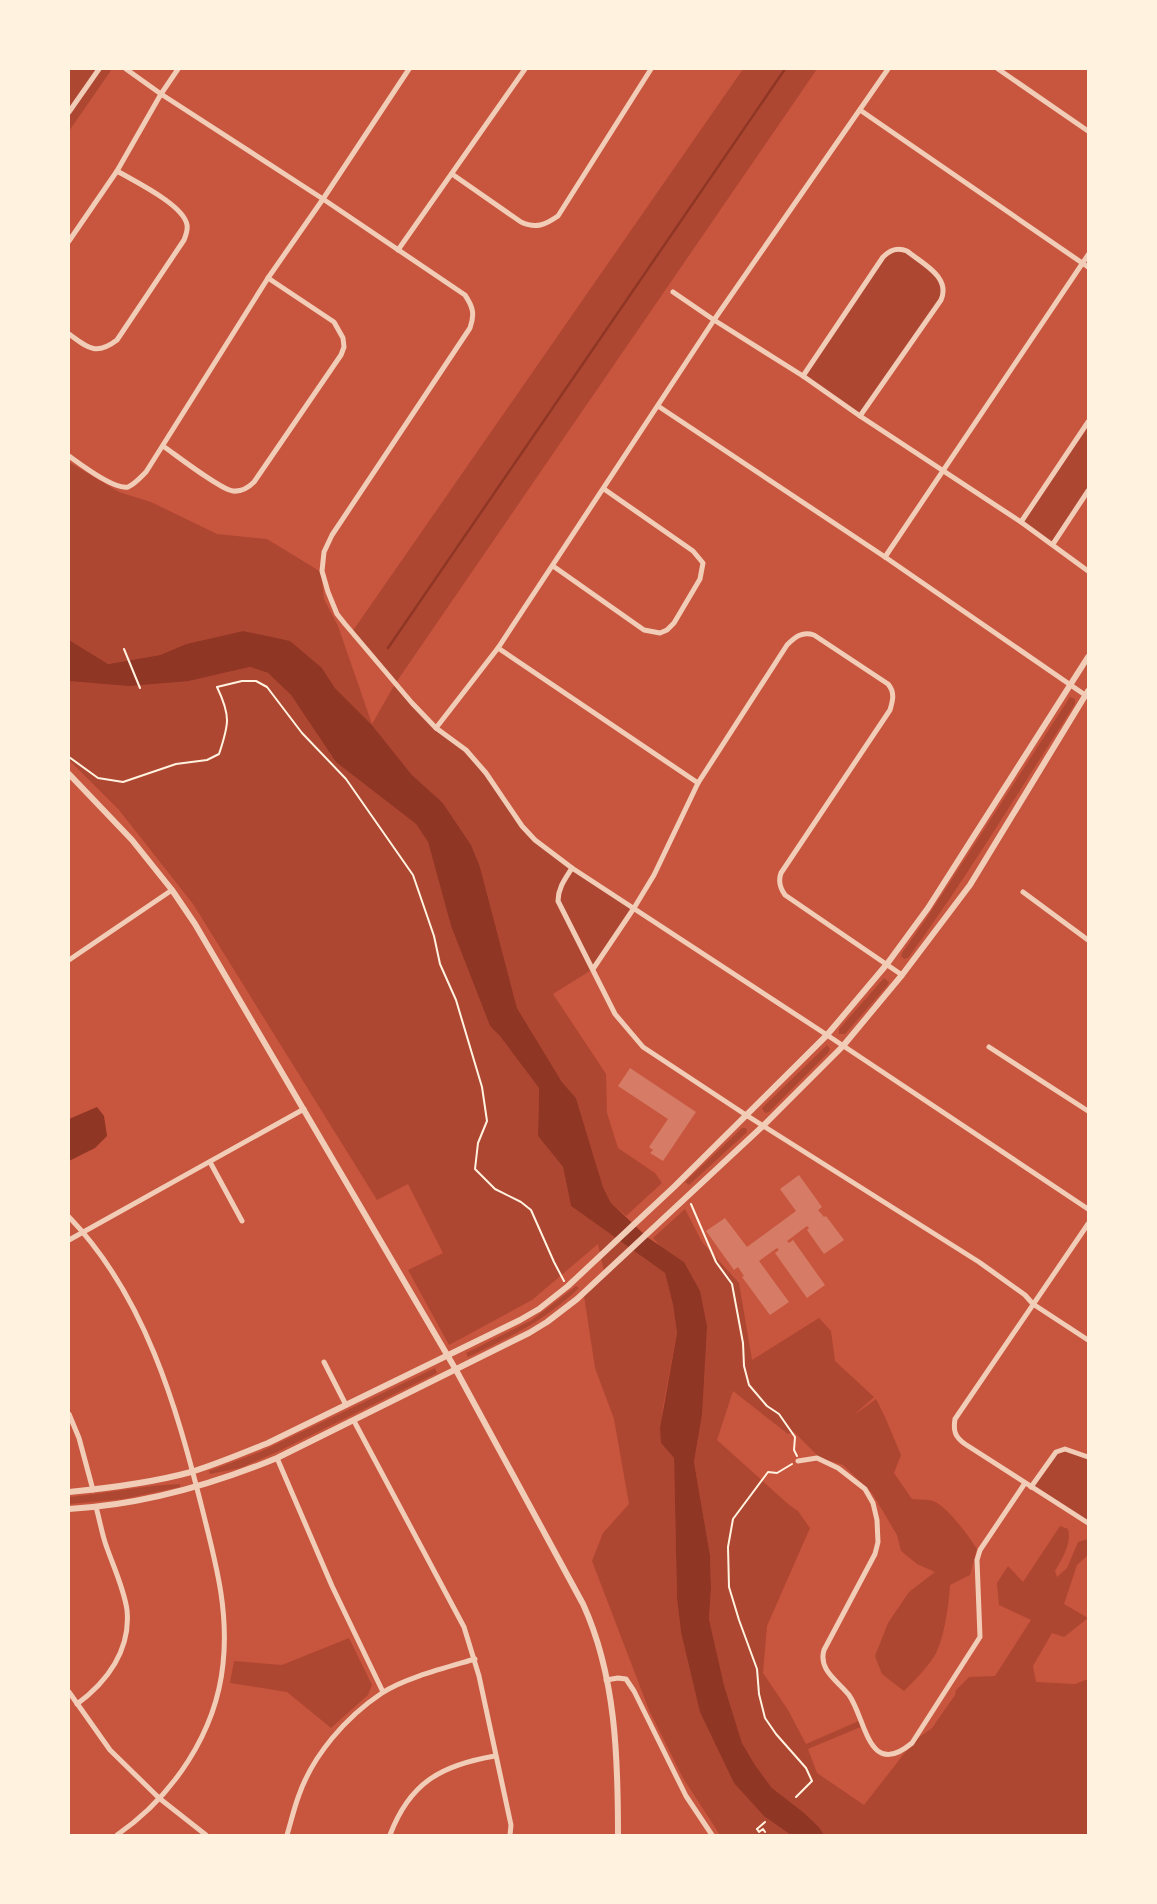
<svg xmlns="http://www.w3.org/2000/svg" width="1157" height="1904" font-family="'Libre Baskerville',serif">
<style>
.green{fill:#ae4732}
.water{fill:#8f3625}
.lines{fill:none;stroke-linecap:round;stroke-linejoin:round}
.stream{stroke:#8f3625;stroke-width:2.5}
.building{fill:#d67c66}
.path{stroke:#fff3e0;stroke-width:2}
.minor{stroke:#f1ccb7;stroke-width:5}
.tertiary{stroke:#f1ccb7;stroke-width:6}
</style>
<rect width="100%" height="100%" fill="#c8553d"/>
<g class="green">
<polygon points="69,69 112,69 69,131"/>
<polygon points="743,69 817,69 395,684 436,728 466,750 535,840 634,908 593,969 553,994 606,1074 607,1113 618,1148 655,1173 662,1183 626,1216 611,1203 603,1187 576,1098 562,1082 517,1008 480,867 442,802 412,775 372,725 335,688 322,668 243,631 186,644 160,655 107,664 69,640 69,462 119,492 151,502 217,534 267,539 321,572 324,599 338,626 372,724 395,684 352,632"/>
<polygon points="901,249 938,276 944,293 860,416 803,376 883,257"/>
<polygon points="1088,422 1088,491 1053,544 1021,522"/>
<polygon points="250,667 268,673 291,695 337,762 416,824 428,842 451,926 490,1026 500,1035 539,1088 538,1136 563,1167 571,1206 665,1273 673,1305 677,1333 663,1407 661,1443 674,1458 677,1599 681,1632 765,1817 791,1835 720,1835 683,1778 649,1710 592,1561 603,1533 629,1504 614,1419 595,1368 584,1296 605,1276 598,1244 532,1300 449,1345 408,1270 443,1253 408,1184 377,1200 193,904 119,810 69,760 69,681 189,681"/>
<path d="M1070,697L1075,699V704C1020,789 968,876 908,958L904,959L901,956L902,953L928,916Z"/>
<polygon points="884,978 889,982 887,986 845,1034 839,1034 839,1029"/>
<polygon points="827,1045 830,1049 828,1053 769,1112 765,1113 762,1108 763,1107"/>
<polygon points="742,1128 746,1128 747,1130 746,1133 689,1185 685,1182"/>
<path d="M685,1209L702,1242L739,1283L752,1360L819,1318L831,1331L835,1361L874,1397L854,1415L876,1399L885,1417L901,1455L894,1473L912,1499C919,1500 927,1499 933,1501C948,1507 968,1535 977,1549L970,1575L950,1585C949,1604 944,1639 935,1655C927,1668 915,1680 904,1691L882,1674L875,1656L888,1623L909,1592L935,1572L917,1564L901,1551L897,1535L872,1493L843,1465L820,1458L794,1432L788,1434L733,1391L717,1440L788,1504L798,1511L810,1528L767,1626L763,1673L788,1710L806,1744L861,1720L863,1726L808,1749L817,1773L864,1805L914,1741L932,1728L955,1695L956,1690L969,1677L995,1676L1031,1620L999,1605L997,1583L1008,1566L1023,1582L1060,1526L1068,1529C1072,1543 1062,1559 1055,1571L1057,1577L1067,1568L1078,1542L1088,1539V1555L1077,1565L1064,1604L1088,1618L1064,1637L1052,1633L1033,1666L1036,1682L1075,1684L1088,1679V1835H824L819,1827L803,1812L772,1788L755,1765L742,1743L724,1685L709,1619L711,1589L710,1555L694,1462L702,1415L684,1262L660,1246L653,1238Z"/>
<path d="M576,1286L579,1288C543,1322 512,1336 468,1357L466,1353L532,1320Z"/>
<polygon points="435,1368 437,1373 279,1451 240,1468 210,1474 209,1471 260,1452"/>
<polygon points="1065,1449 1088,1457 1088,1523 1031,1487 1054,1456"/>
<path d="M180,1484V1487L123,1499L69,1504V1497C106,1494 143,1485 180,1484Z"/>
<polygon points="349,1638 372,1685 368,1695 331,1728 287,1692 230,1683 234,1661 282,1665"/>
</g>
<g class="water">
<polygon points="243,631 290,641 322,668 335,688 372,725 412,775 442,802 471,845 480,867 517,1008 562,1082 576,1098 603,1187 611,1203 647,1237 684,1262 700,1291 707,1326 702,1415 694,1462 710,1555 711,1589 709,1619 724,1685 742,1743 755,1765 772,1788 803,1812 819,1827 824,1835 791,1835 765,1817 734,1783 700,1712 681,1632 677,1599 674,1458 661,1443 660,1428 677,1333 673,1305 665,1273 571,1206 563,1167 538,1136 539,1088 500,1036 490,1026 451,926 428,842 416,824 336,762 291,695 268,673 250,667 189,681 129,686 69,681 69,640 108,664 160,655 186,644"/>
<polygon points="97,1107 104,1116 107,1136 95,1148 69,1161 69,1119"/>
</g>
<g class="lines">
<polyline class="stream" points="388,648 785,69"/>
</g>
<g class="building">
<polygon points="630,1068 696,1112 663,1161 650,1153 653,1150 649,1147 668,1119 618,1086"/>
<polygon points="799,1175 822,1207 818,1210 824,1217 826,1216 844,1240 824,1254 807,1230 809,1228 807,1226 787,1241 789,1243 793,1240 825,1285 807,1298 775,1253 779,1250 777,1248 759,1261 789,1302 770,1315 742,1277 744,1276 738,1267 734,1270 706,1231 725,1218 747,1247 796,1211 780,1189"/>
</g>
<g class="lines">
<g class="path">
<polyline points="124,649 140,688"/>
<path d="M69,757L98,778L123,782L176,764L207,760L219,754C229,724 231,716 217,687L242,681H256L267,687L302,733L346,779L413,875L434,936L440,964L456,1000L482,1087L487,1121L478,1143L475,1169L495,1189L521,1202L531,1210L554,1262L564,1281"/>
<polyline points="691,1204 716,1262 732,1284 743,1343 744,1366 749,1385 767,1406 779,1414 795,1437 794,1450 797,1456"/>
<polyline points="792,1464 777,1473 768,1472 733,1519 728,1547 729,1587 739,1620 757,1669 759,1694 765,1718 776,1734 806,1768 812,1781 796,1797"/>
<polyline points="757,1829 759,1832 763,1829 765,1832"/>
<polyline points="757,1829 765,1822"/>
</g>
<g class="minor">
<path d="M126,69L161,94L323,199L465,295C473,307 475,314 470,328L332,535L324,552L322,571L328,592L337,614L345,624L412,703L436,728L466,750L486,773L522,826L535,840L572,868L827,1035L1088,1209"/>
<polyline points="998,69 1088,131"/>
<polyline points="860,110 1088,267"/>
<polyline points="69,112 99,69"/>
<path d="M452,174L521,222C536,229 545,225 558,216L651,69"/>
<polyline points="69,241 117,171 161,94 178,69"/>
<polyline points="398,250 525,69"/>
<polyline points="673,292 714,320 803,376 860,416 1021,522 1088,571"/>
<path d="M69,334C88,348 96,356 117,340L184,240C186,235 188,230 187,225C184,205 134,181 117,171"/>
<path d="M803,376L883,257C890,250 897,247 907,251C923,264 951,277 941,300L860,416"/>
<polyline points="658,406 885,557 1088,697"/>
<path d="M163,446C176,455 221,490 233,491C242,492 248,488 254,482L341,355L344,347L343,338L334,322L268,278"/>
<path d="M69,456C80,464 114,490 128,487C135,484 141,477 146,472L268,278L323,199L409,69"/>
<polyline points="1021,522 1088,422"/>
<polyline points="1053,544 1088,491"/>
<polyline points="885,557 1088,255"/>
<polyline points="553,566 644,630 660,633 667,630 674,623 700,579 703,563 693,551 604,489"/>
<polyline points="498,648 698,783"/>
<polyline points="436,728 498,648 714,320 888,69"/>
<path d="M572,868C565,879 558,888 558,901L615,1014L643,1047L746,1115L979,1262L1025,1295L1033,1304L1088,1340"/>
<polyline points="1023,892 1088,940"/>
<polyline points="69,960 172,890"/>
<path d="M593,969L634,908L654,875L698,783L787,645C795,637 802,631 814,635L888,684C895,692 893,700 890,710L781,873C778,881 780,888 785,895L902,975"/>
<polyline points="989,1047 1088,1111"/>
<polyline points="210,1162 242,1221"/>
<path d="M69,1217C145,1296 176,1405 202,1508C215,1561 229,1608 223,1664C216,1733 173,1796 117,1835"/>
<path d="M1088,1224L955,1419C953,1431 955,1437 965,1444L1088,1523"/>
<polyline points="69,1240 304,1109"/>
<polyline points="324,1362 346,1405"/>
<polyline points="69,1414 79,1438 93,1490"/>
<polyline points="354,1421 464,1627 479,1676 511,1825 510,1835"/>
<polyline points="277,1458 332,1586 383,1692"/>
<path d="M798,1461L817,1458L838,1468L865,1489L873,1503L877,1520L878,1542L875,1554L824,1650C818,1670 838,1681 849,1695C866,1719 868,1780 912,1743L980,1637L977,1560L980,1550L1025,1483"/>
<polyline points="1031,1487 1056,1452 1065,1449 1088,1457"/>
<polyline points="606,1680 618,1678 626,1679 634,1691 686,1796 712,1835"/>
<polyline points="69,1692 110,1750 159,1798 206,1835"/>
<path d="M77,1704C107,1682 131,1650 127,1610C124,1589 114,1568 107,1548C102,1535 100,1521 96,1507"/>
<path d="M287,1835C291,1822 294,1808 299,1795C313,1755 346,1717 382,1693C404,1678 448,1667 475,1659"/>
<path d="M390,1835C410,1782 442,1765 495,1756"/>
</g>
<g class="tertiary">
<path d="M69,774L132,840L172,890L195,924L456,1370L583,1604C616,1676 618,1758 618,1835"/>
<path d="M69,1492C110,1488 151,1483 191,1472C217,1464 243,1453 268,1443L520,1320L539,1309L568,1286L675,1186L827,1035L887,964L928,908L1088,657"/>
<path d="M69,1509C142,1505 209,1486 277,1458L529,1333L547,1322L577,1299L764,1125L843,1046L902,975L970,885L1088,691"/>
</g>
</g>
<rect width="1157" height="1904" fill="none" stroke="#fff3e0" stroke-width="140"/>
</svg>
